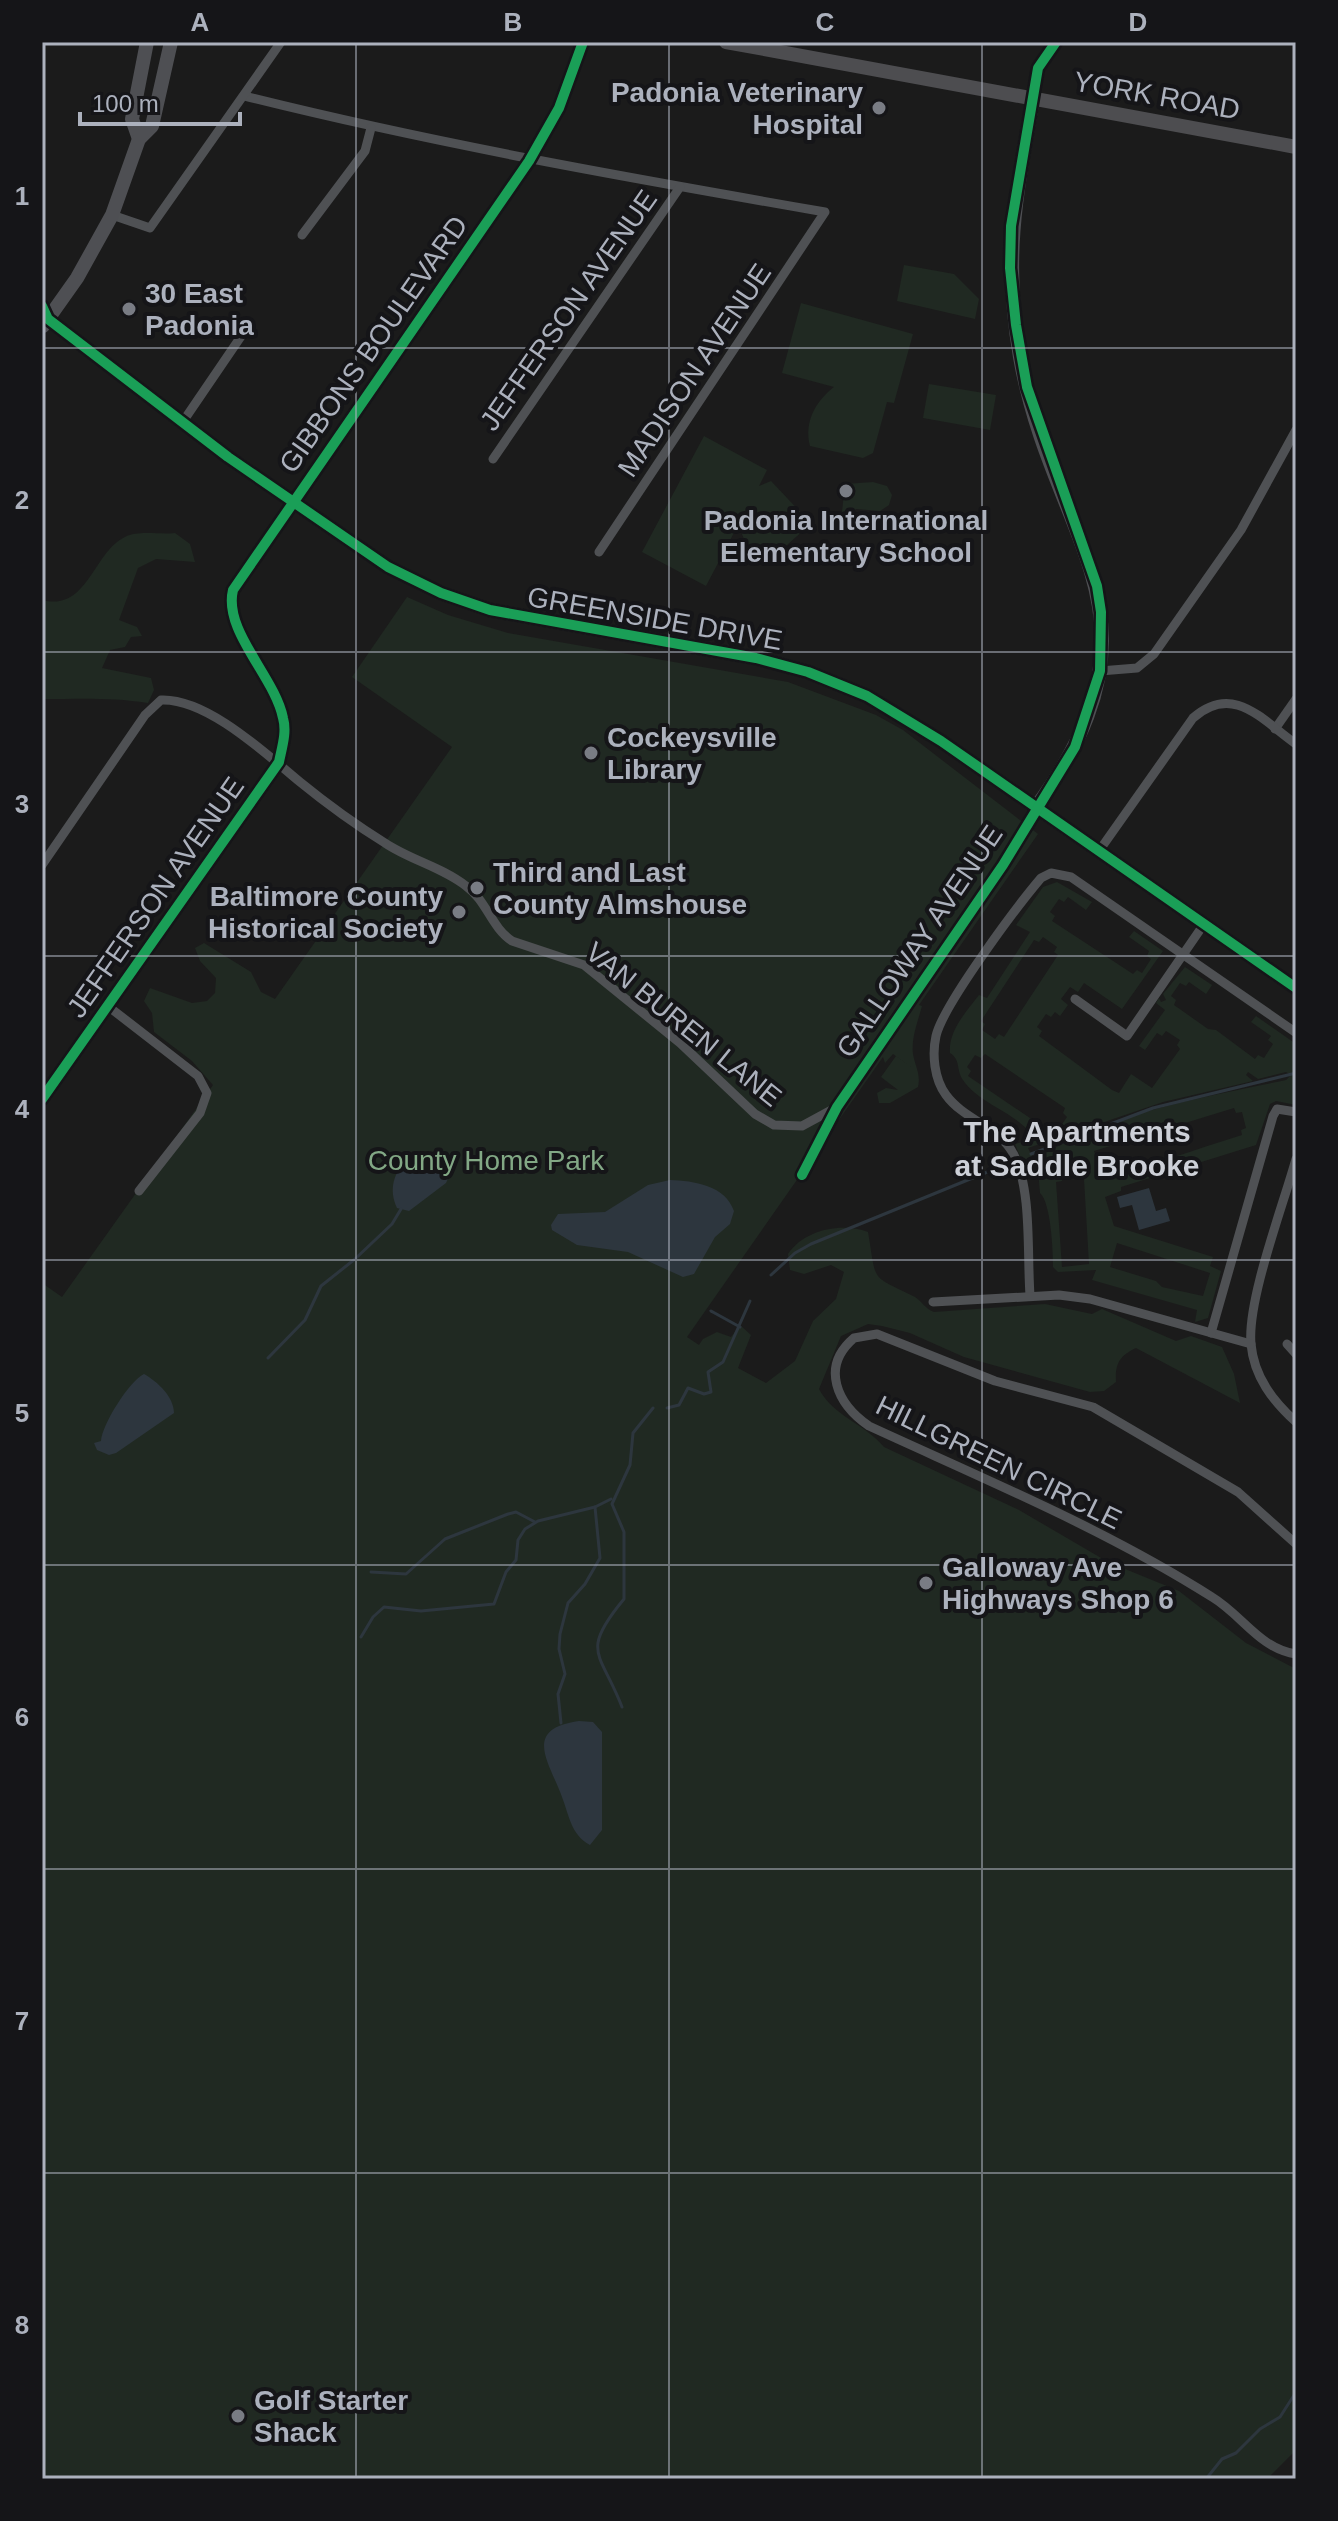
<svg xmlns="http://www.w3.org/2000/svg" width="1338" height="2521" font-family="Arial,sans-serif">
<style>
.green{fill:#202922;fill-rule:evenodd}
.water{fill:#2d363e}
.lines{fill:none;stroke-linecap:round;stroke-linejoin:round}
.stream{stroke:#2d363e;stroke-width:3}
.street{stroke:#4f5154;stroke-width:9}
.secondary{stroke:#4e4f53;stroke-width:14}
.primary{stroke:#4d4d50;stroke-width:14}
.cycleway-casing{stroke:#151518;stroke-width:15}
.cycleway{stroke:#1a9f57;stroke-width:10}
.grid{fill:none;stroke:#acb1bd;stroke-width:2;stroke-opacity:0.55}
.poi-dot{fill:#797c84;stroke:#151518;stroke-width:3}
.labels{text-anchor:middle;stroke-width:8;stroke-linejoin:round;paint-order:stroke}
.poi-label{font-size:28px;font-weight:bold;fill:#acb1bd;stroke:#151518;text-anchor:start}
.street-label{font-size:28px;fill:#acb1bd;stroke:#151518}
.park-label{font-size:28px;fill:#82a885;stroke:#151518}
.neighbourhood-label{font-size:30px;font-weight:bold;fill:#cdd0d8;stroke:#151518}
.neatline{fill:none;stroke:#acb1bd;stroke-width:3}
.grid-label{font-size:26px;text-anchor:middle;font-weight:bold;fill:#acb1bd}
</style>
<rect width="100%" height="100%" fill="#1b1b1b"/>
<g class="green">
<polygon points="904,265 954,274 979,299 975,319 897,301"/>
<path d="M801,303L913,334L894,403L887,402L873,453L863,458L810,446C804,422 815,402 834,387L782,373Z"/>
<polygon points="929,384 996,395 990,430 923,418"/>
<polygon points="704,436 767,470 759,486 771,481 805,517 805,529 770,560 748,548 738,525 706,586 642,552"/>
<polygon points="873,482 887,486 892,495 889,505 880,511 856,509 850,515 842,512 845,484"/>
<path d="M175,533L190,544L195,562L156,559L138,568L119,620L137,627L142,636L131,637L125,647L110,650L102,668L151,678L154,690L148,703C111,697 79,699 42,699V600C88,612 93,552 125,537C138,530 160,535 175,533Z"/>
<path d="M407,597L448,615L508,633L788,682L876,715L903,730L1038,834L919,1005L922,1006C918,1021 911,1038 913,1054C915,1066 921,1074 918,1087L890,1103H879L877,1093L886,1088L898,1090L881,1077L896,1056L916,1070L893,1054L885,1063L883,1057L687,1337L699,1345L703,1339L717,1332L731,1337L740,1325L751,1335L738,1368L766,1383L795,1361L813,1321L836,1299L844,1272L831,1265L804,1274L790,1270L788,1254C804,1230 841,1222 868,1232C877,1284 869,1274 915,1297C923,1302 924,1308 934,1312L1045,1304L1092,1314L1102,1309L1176,1341L1191,1336L1222,1347L1234,1374L1240,1403L1136,1348C1119,1356 1115,1364 1116,1382L1104,1391L1090,1392L964,1357L910,1333L882,1326L868,1324L841,1336L819,1389C834,1417 864,1423 884,1447L1019,1510L1108,1562L1179,1591L1246,1643L1296,1669V2450L1267,2479H42V1283L62,1297L213,1085L192,1061L154,1032L152,1013L144,1001L150,988L192,1003L207,1001L215,993L216,978L200,961L195,948L204,943L251,972L261,992L275,999L452,747L352,677Z"/>
<path d="M1057,882L1092,902L1086,910L1068,897L1064,902L1059,899L1050,912L1055,916L1052,921L1133,974L1137,970L1142,973L1151,959L1147,956L1149,951L1129,937L1134,931L1163,951L1122,1009L1084,983L1078,992L1070,987L1061,999L1068,1005L1060,1016L1055,1012L1051,1017L1046,1014L1037,1027L1042,1031L1039,1036L1112,1090L1119,1093L1131,1074L1152,1088L1180,1049L1177,1045L1180,1040L1166,1031L1162,1036L1157,1033L1145,1050L1139,1046L1165,1010L1156,1003L1159,998L1161,1002L1166,1000L1163,994L1185,967L1212,985L1206,994L1189,982L1186,986L1180,983L1171,996L1176,1000L1174,1005L1208,1029L1216,1030L1255,1059L1258,1055L1264,1058L1273,1044L1268,1040L1271,1036L1251,1022L1256,1016L1296,1044V1105L1276,1101L1270,1104L1256,1145L1121,1187V1191L1105,1197L1114,1226L1213,1257L1210,1266L1221,1271L1208,1318L1195,1322L1197,1310L1092,1280L1096,1270L1058,1272L1053,1267C1053,1250 1051,1203 1040,1193L1038,1170L1027,1173L1015,1144L1029,1140L1032,1135C1014,1111 979,1104 963,1080C956,1070 961,1060 950,1053C948,1031 966,1012 979,995L987,998L1030,932L1016,925L1043,887ZM1043,937L1057,947L1054,952L1058,955L1004,1037L999,1034L995,1039L982,1030L985,1024L981,1021L1034,940L1039,942ZM985,1054L1065,1108L1063,1113L1067,1117L1058,1130L1053,1127L1049,1131L968,1076L971,1071L967,1067L975,1055L981,1058ZM1248,1072L1258,1079L1286,1072L1291,1075L1286,1080C1201,1098 1108,1112 1034,1160L1028,1148L1163,1102L1253,1081L1246,1075ZM1234,1108L1236,1113L1242,1112L1246,1128L1241,1130L1242,1135C1193,1150 1153,1166 1102,1177L1094,1151ZM1077,1173L1078,1179H1084L1089,1264L1062,1267L1056,1182L1062,1181L1061,1174ZM1117,1243L1210,1273L1203,1296L1162,1287L1156,1281L1110,1267Z"/>
</g>
<g class="water">
<path d="M408,1158L446,1165L451,1172L446,1183L409,1211L397,1208C388,1189 394,1172 408,1158Z"/>
<path d="M670,1180C694,1181 725,1185 734,1211L730,1224L715,1237L694,1274L683,1277L628,1252L577,1245L552,1230L551,1225L558,1214L605,1212L648,1185Z"/>
<polygon points="1149,1188 1156,1211 1166,1208 1170,1221 1139,1230 1132,1205 1120,1208 1117,1197"/>
<path d="M144,1374C158,1382 174,1397 174,1413L116,1453L109,1455L97,1450L94,1443L101,1441C102,1425 129,1381 144,1374Z"/>
<path d="M579,1721L593,1722L602,1732V1830L590,1845C571,1835 569,1815 562,1797C550,1763 521,1729 579,1721Z"/>
</g>
<g class="lines">
<g class="stream">
<polyline points="1031,1154 1153,1108 1296,1073"/>
<polyline points="771,1275 795,1253 811,1244 1002,1166"/>
<polyline points="711,1311 740,1327"/>
<polyline points="268,1358 305,1320 321,1286 355,1259 392,1224 401,1209"/>
<polyline points="667,1408 679,1405 688,1388 704,1394 711,1392 708,1372 723,1362 750,1301"/>
<polyline points="371,1572 406,1574 445,1539 508,1514 516,1512 535,1522"/>
<polyline points="361,1637 373,1617 384,1607 421,1611 494,1604 506,1572 516,1560 518,1540 525,1529 538,1521 595,1507 611,1499"/>
<path d="M622,1707C601,1652 579,1653 624,1599V1532L612,1504L630,1465L633,1433L653,1408"/>
<polyline points="561,1723 558,1694 565,1674 559,1649 560,1634 568,1603 585,1584 600,1558 595,1507"/>
<polyline points="1206,2479 1222,2459 1236,2453 1260,2429 1280,2417 1296,2392"/>
</g>
<g class="street">
<path d="M244,96C436,144 630,178 825,212L599,552"/>
<polyline points="1033,99 1038,68 1056,42"/>
<polyline points="112,215 150,228 281,42"/>
<polyline points="302,235 365,151 371,128"/>
<polyline points="182,423 244,332"/>
<polyline points="493,459 680,187"/>
<polyline points="1100,671 1137,668 1154,654 1241,530 1296,430"/>
<polyline points="1275,729 1296,699"/>
<path d="M1099,851L1193,718C1233,683 1261,719 1296,744"/>
<path d="M42,865L145,715L161,700C207,698 266,754 300,782C327,804 356,825 385,843C410,860 442,867 466,886C487,901 491,927 512,941L584,965L680,1043L755,1114L774,1125L802,1126L837,1107"/>
<polyline points="1075,999 1127,1036 1204,924"/>
<polyline points="109,1007 198,1076 207,1093 200,1113 139,1191"/>
<path d="M42,1099L279,762C282,747 287,732 283,718C275,677 223,631 233,590L529,161L559,108L583,42"/>
<path d="M1296,1159C1283,1206 1247,1300 1251,1344C1254,1377 1273,1401 1296,1422"/>
<polyline points="802,1175 837,1107 1003,865 1036,807"/>
<path d="M1030,1295C1027,1255 1032,1190 1014,1155C1000,1127 964,1120 946,1095C934,1079 932,1054 936,1036C943,1005 1018,905 1041,878L1051,873L1071,877L1295,1032"/>
<polyline points="933,1302 1059,1295 1090,1299 1251,1344"/>
<polyline points="1211,1333 1273,1116 1277,1109 1296,1112"/>
<polyline points="1287,1344 1296,1354"/>
<path d="M1296,1544L1238,1492L1093,1407L995,1381L877,1334L854,1338C820,1367 837,1404 869,1426C984,1479 1105,1529 1212,1597C1242,1615 1260,1649 1296,1654"/>
</g>
<g class="secondary">
<path d="M1033,99C1016,194 1003,260 1020,357C1053,544 1177,614 1036,807"/>
<polyline points="139,139 132,119 147,42"/>
<polyline points="48,319 228,457 388,567 441,593 490,610 756,658 808,672 867,696 941,741 1296,988"/>
<polyline points="43,326 77,278 112,215 139,139 152,126 171,42"/>
</g>
<polyline class="primary" points="726,42 1296,147"/>
<g class="cycleway-casing">
<g id="cycleway">
<polyline points="42,306 48,319 228,457 388,567 441,593 490,610 756,658 808,672 867,696 941,741 1296,988"/>
<path d="M42,1099L279,762C282,747 287,732 283,718C275,677 223,631 233,590L529,161L559,108L583,42"/>
<polyline points="802,1175 837,1107 1003,865 1075,747 1100,671 1101,612 1097,586 1027,387 1016,325 1010,268 1011,226 1038,68 1056,42"/>
</g>
</g>
<use href="#cycleway" class="cycleway"/>
</g>
<path class="grid" d="M356,42V2479M669,42V2479M982,42V2479M42,348H1296M42,652H1296M42,956H1296M42,1260H1296M42,1565H1296M42,1869H1296M42,2173H1296"/>
<g class="poi-dot">
<circle cx="879" cy="108" r="8"/>
<circle cx="129" cy="309" r="8"/>
<circle cx="846" cy="491" r="8"/>
<circle cx="591" cy="753" r="8"/>
<circle cx="477" cy="888" r="8"/>
<circle cx="459" cy="912" r="8"/>
<circle cx="926" cy="1583" r="8"/>
<circle cx="238" cy="2416" r="8"/>
</g>
<g class="labels">
<g class="poi-label">
<text x="863" y="102" text-anchor="end">Padonia Veterinary<tspan x="863" dy="32">Hospital</tspan></text>
<text x="145" y="303">30 East<tspan x="145" dy="32">Padonia</tspan></text>
<text x="846" y="530" text-anchor="middle">Padonia International<tspan x="846" dy="32">Elementary School</tspan></text>
<text x="607" y="747">Cockeysville<tspan x="607" dy="32">Library</tspan></text>
<text x="493" y="882">Third and Last<tspan x="493" dy="32">County Almshouse</tspan></text>
<text x="443" y="906" text-anchor="end">Baltimore County<tspan x="443" dy="32">Historical Society</tspan></text>
<text x="942" y="1577">Galloway Ave<tspan x="942" dy="32">Highways Shop 6</tspan></text>
<text x="254" y="2410">Golf Starter<tspan x="254" dy="32">Shack</tspan></text>
</g>
<g class="street-label">
<text transform="translate(1157 95) rotate(10)" y="10">YORK ROAD</text>
<text transform="translate(568 310) rotate(-55)" y="10">JEFFERSON AVENUE</text>
<text transform="translate(373 344) rotate(-55)" y="10">GIBBONS BOULEVARD</text>
<text transform="translate(694 370) rotate(-56)" y="10">MADISON AVENUE</text>
<text transform="translate(655 618) rotate(10)" y="10">GREENSIDE DRIVE</text>
<text transform="translate(155 897) rotate(-55)" y="10">JEFFERSON AVENUE</text>
<text transform="translate(919 941) rotate(-56)" y="10">GALLOWAY AVENUE</text>
<text transform="translate(684 1024) rotate(39)" y="10">VAN BUREN LANE</text>
<text transform="translate(999 1462) rotate(26)" y="10">HILLGREEN CIRCLE</text>
</g>
<g class="park-label">
<text x="486" y="1170">County Home Park</text>
</g>
<g class="neighbourhood-label">
<text x="1077" y="1142">The Apartments<tspan x="1077" dy="34">at Saddle Brooke</tspan></text>
</g>
</g>
<rect width="1338" height="2521" fill="none" stroke="#151518" stroke-width="88"/>
<path d="M80 112v12h160v-12" fill="none" stroke="#acb1bd" stroke-width="4"/>
<text x="92" y="112" font-size="24" fill="#acb1bd" stroke="#151518" stroke-width="6" paint-order="stroke">100 m</text>
<rect x="44" y="44" width="1250" height="2433" class="neatline"/>
<g class="grid-label">
<text x="200" y="31">A</text>
<text x="513" y="31">B</text>
<text x="825" y="31">C</text>
<text x="1138" y="31">D</text>
<text x="22" y="205">1</text>
<text x="22" y="509">2</text>
<text x="22" y="813">3</text>
<text x="22" y="1118">4</text>
<text x="22" y="1422">5</text>
<text x="22" y="1726">6</text>
<text x="22" y="2030">7</text>
<text x="22" y="2334">8</text>
</g>
</svg>
